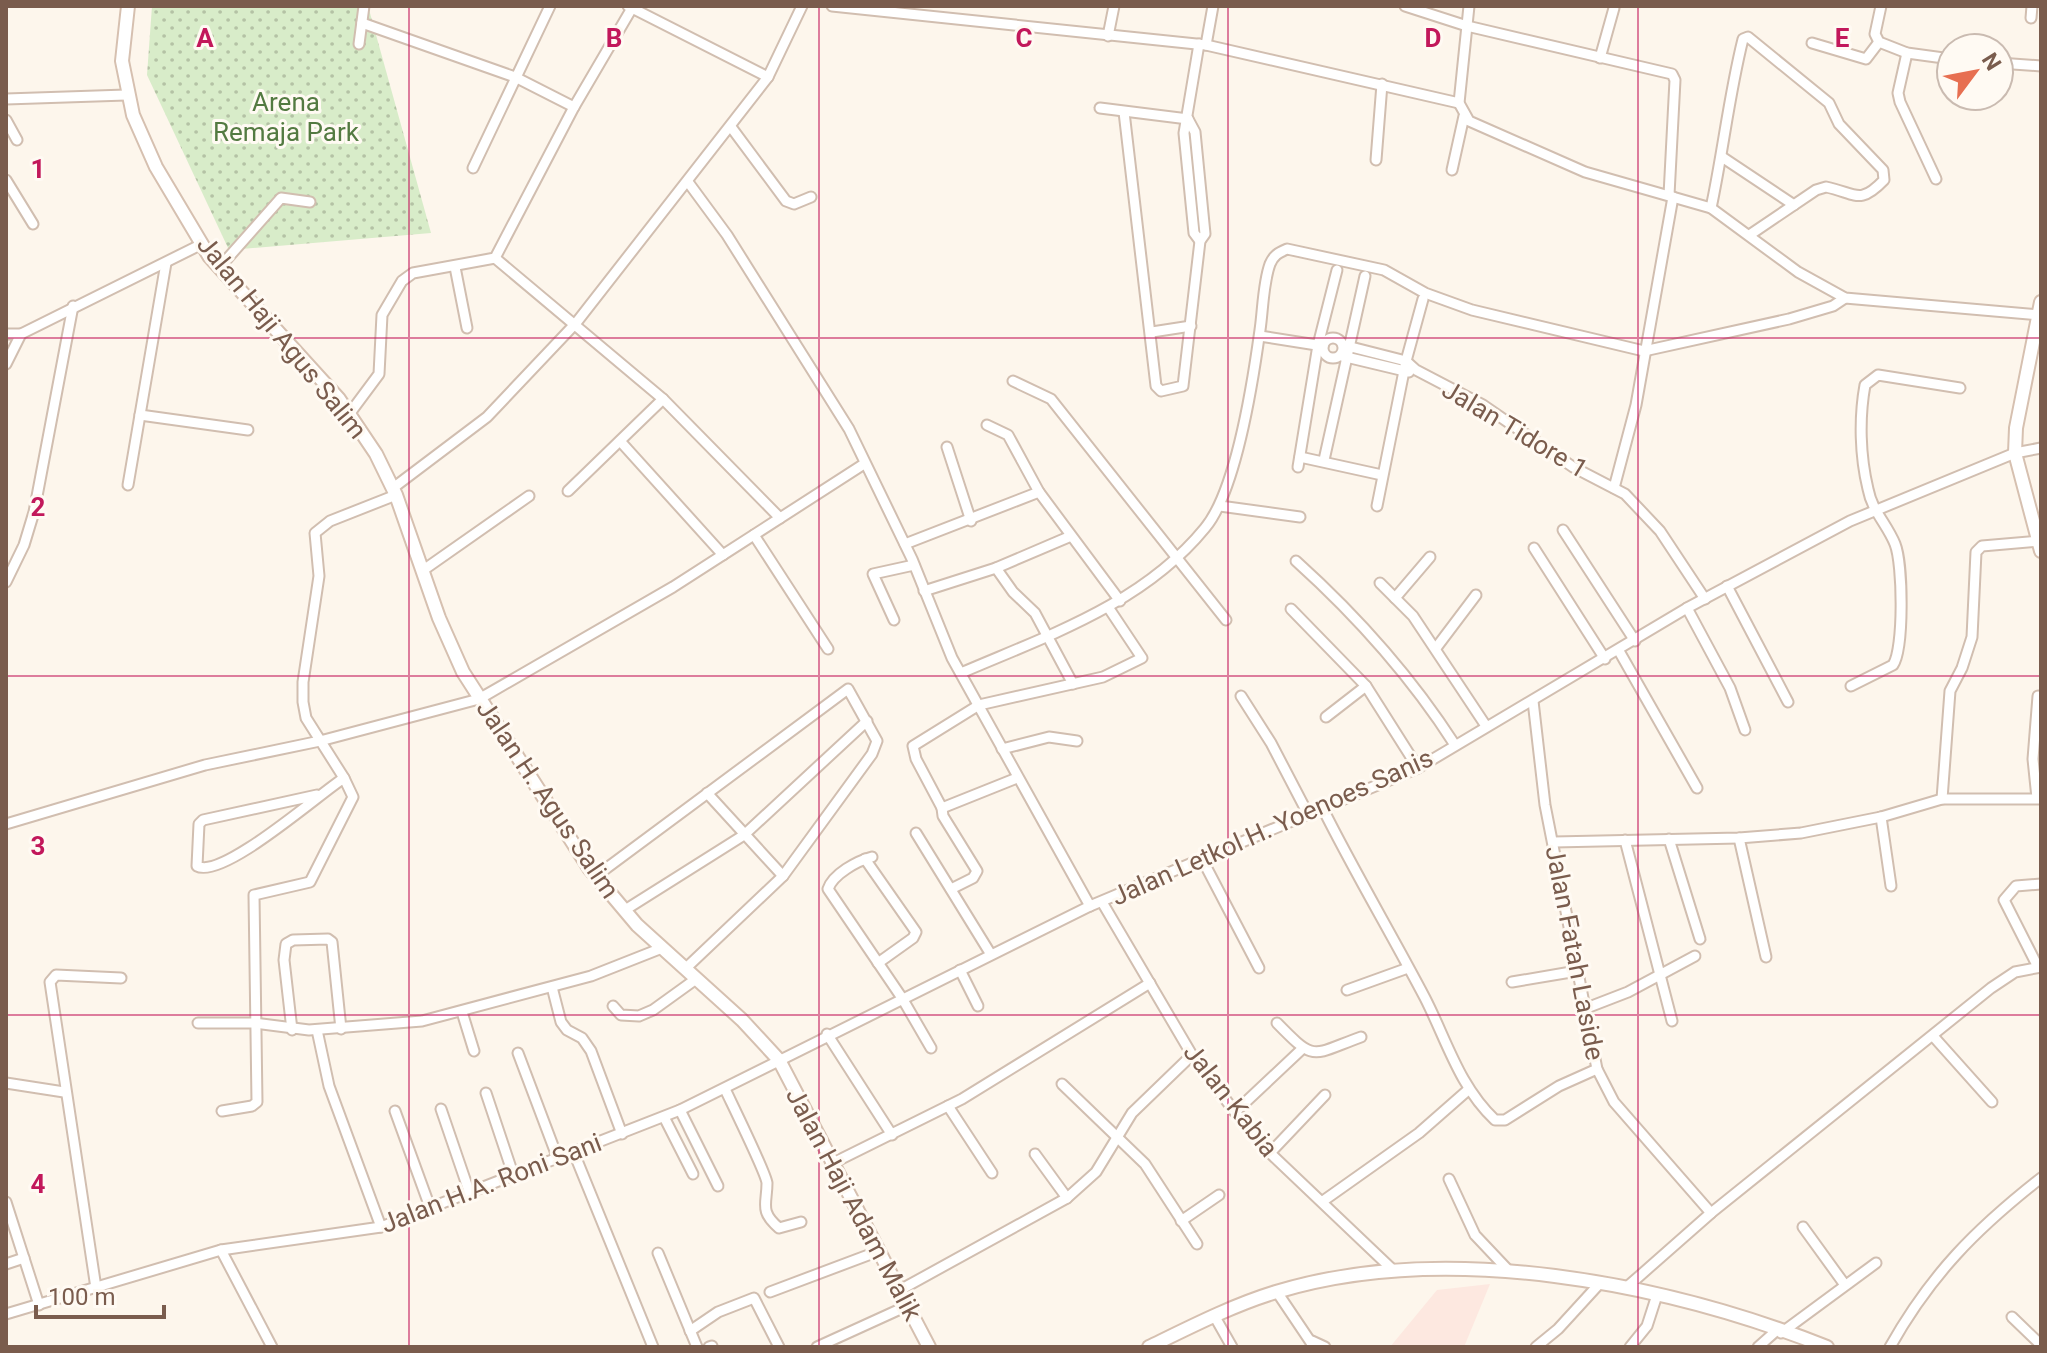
<svg xmlns="http://www.w3.org/2000/svg" width="2047" height="1353" font-family="Roboto,sans-serif">
<style>
.commercial{fill:#fde8e0}
.grass{fill:url(#grass-dots)}
.lines{fill:none;stroke-linecap:round;stroke-linejoin:round}
.street-casing{stroke:#d1beb0;stroke-width:13}
.secondary-casing{stroke:#d6c0b0;stroke-width:16}
.street{stroke:#fff;stroke-width:9}
.secondary{stroke:#fff;stroke-width:12}
.grid{fill:none;stroke:#c2185b;stroke-width:2;stroke-opacity:0.55}
.labels{text-anchor:middle;stroke-width:6;stroke-linejoin:round;paint-order:stroke}
.park-label{font-size:26px;fill:#537a41;stroke:#fffaf3}
.street-label{font-size:26px;fill:#7a5c4d;stroke:#fffaf3}
.grid-label{font-size:26px;text-anchor:middle;font-weight:bold;fill:#c2185b;stroke:#fffaf3;stroke-width:6;stroke-linejoin:round;paint-order:stroke}
</style>
<defs>
<pattern id="grass-dots" width="8" height="8" patternUnits="userSpaceOnUse" patternTransform="scale(2)"><rect width="8" height="8" fill="#d8ecc9"/><path d="M2 2h.1M6 6h.1" fill="none" stroke="#b4c2a5" stroke-width="1.8" stroke-linecap="round"/></pattern>
</defs>
<rect width="100%" height="100%" fill="#fdf6ec"/>
<polygon class="commercial" points="1490,1284 1464,1347 1390,1347 1437,1290"/>
<polygon class="grass" points="152,6 368,6 431,233 229,250 147,75"/>
<g class="lines">
<g class="street-casing">
<g id="street">
<polyline points="628,6 768,77"/>
<polyline points="832,6 1206,45 1459,103"/>
<polyline points="1405,6 1467,26 1672,74 1675,80 1669,195"/>
<polyline points="1469,6 1459,103 1469,121 1585,172 1711,208 1798,272 1845,298 2039,315"/>
<polyline points="1881,6 1875,34 1879,42 1907,53 1951,59"/>
<polyline points="2031,18 2032,6"/>
<polyline points="362,23 515,77 574,107"/>
<polyline points="1108,36 1114,6"/>
<polyline points="1812,43 1866,59 1879,42"/>
<polyline points="359,44 364,6"/>
<polyline points="1199,44 1184,133 1194,233 1200,241"/>
<polyline points="1206,45 1213,6"/>
<polyline points="1907,53 1898,93 1900,102 1936,179"/>
<polyline points="1600,58 1614,8"/>
<polyline points="1999,63 2041,66"/>
<polyline points="6,99 126,95"/>
<polyline points="1100,108 1188,119"/>
<polyline points="1124,112 1156,386 1161,391 1183,386 1200,241 1205,234 1195,132 1188,119"/>
<polyline points="6,120 17,140"/>
<polyline points="731,127 786,201 794,204 811,197"/>
<polyline points="1722,157 1794,205"/>
<polyline points="1376,160 1382,84"/>
<polyline points="473,168 550,6"/>
<polyline points="1452,170 1464,116"/>
<polyline points="6,180 33,224"/>
<polyline points="688,182 727,235 849,429 912,559 952,658 1090,906"/>
<path d="M1711,208C1723,152 1729,95 1743,39L1748,37L1829,103L1839,124L1883,170L1884,180C1859,206 1856,193 1826,187L1816,190L1751,234"/>
<polyline points="495,258 663,399 780,518"/>
<polyline points="455,267 467,328"/>
<polyline points="219,268 281,198 310,202"/>
<polyline points="1152,332 1191,326"/>
<polyline points="6,334 21,334 202,244"/>
<polyline points="1260,336 1323,346"/>
<circle cx="1333" cy="348" r="10"/>
<polyline points="1343,345 1406,361 1416,370 1483,405 1573,467 1625,494 1660,531 1705,599"/>
<polyline points="1342,356 1409,372"/>
<polyline points="6,364 21,334"/>
<polyline points="1013,381 1051,399 1226,620"/>
<polyline points="350,413 379,374 382,315 402,281 413,273 495,258 574,107 632,8"/>
<polyline points="140,415 248,430"/>
<polyline points="987,425 1008,435 1039,492 1120,601"/>
<polyline points="620,441 723,555"/>
<polyline points="947,447 971,521"/>
<polyline points="1300,457 1382,475"/>
<polyline points="1324,460 1365,276"/>
<polyline points="1298,467 1318,345 1337,270"/>
<polyline points="128,485 166,263"/>
<polyline points="393,488 487,417 576,323 768,77 802,6"/>
<polyline points="1614,488 1636,405 1673,197"/>
<polyline points="568,491 663,399"/>
<polyline points="1220,506 1300,517"/>
<polyline points="1377,506 1406,361 1423,299"/>
<polyline points="1563,530 1635,641"/>
<polyline points="754,535 828,649"/>
<polyline points="905,544 1039,492"/>
<polyline points="1534,548 1605,659"/>
<path d="M1296,561C1357,616 1410,675 1455,745"/>
<polyline points="996,568 1013,592 1035,613 1073,684"/>
<polyline points="422,571 529,496"/>
<polyline points="6,582 24,545 34,512 73,306"/>
<polyline points="1380,583 1413,616 1486,726"/>
<polyline points="1727,586 1788,702"/>
<polyline points="924,591 996,568 1071,536"/>
<polyline points="1395,598 1430,557"/>
<polyline points="1687,608 1730,688 1745,730"/>
<polyline points="1291,609 1366,686 1418,768"/>
<polyline points="894,620 873,574 914,565"/>
<polyline points="1436,648 1476,595"/>
<polyline points="1619,651 1697,788"/>
<path d="M961,673C1049,635 1143,604 1205,528C1236,491 1253,381 1260,330C1263,310 1263,283 1270,264C1274,255 1278,253 1287,249L1384,270L1425,293L1472,310L1644,351L1789,319L1833,306L1845,298"/>
<path d="M1851,686L1893,665C1904,649 1903,564 1895,544C1887,524 1872,511 1868,489C1860,456 1859,418 1865,385L1878,375L1960,388"/>
<polyline points="1241,696 1271,743 1308,814"/>
<polyline points="1533,701 1545,805 1597,1069 1614,1102 1711,1213"/>
<polyline points="1326,717 1366,686"/>
<polyline points="1002,749 1049,737 1077,741"/>
<polyline points="707,793 783,876"/>
<path d="M317,795L203,820L199,824L197,866C222,880 319,794 344,778L306,718L303,702V682L319,576L315,533L330,521L396,495"/>
<polyline points="2037,798 2033,759 2038,696"/>
<polyline points="1942,799 1950,691 1962,668 1972,637 1976,552 1982,546 2041,541"/>
<polyline points="942,808 916,759 913,746 979,705 1103,677 1142,658 1108,607"/>
<path d="M1323,809C1355,873 1392,935 1425,998C1447,1041 1459,1086 1495,1120H1505L1559,1086L1597,1069"/>
<polyline points="1881,817 1891,886"/>
<polyline points="6,824 205,765 320,741 479,699 673,587 864,464"/>
<polyline points="916,833 990,953"/>
<polyline points="1739,838 1766,957"/>
<polyline points="1669,839 1700,939"/>
<polyline points="1625,840 1672,1021"/>
<polyline points="1554,842 1739,838 1801,833 1881,817 1942,799 2041,799"/>
<path d="M872,857C857,861 833,874 828,889L902,998L931,1048"/>
<polyline points="865,859 916,932 913,938 878,963"/>
<polyline points="1202,859 1259,968"/>
<polyline points="596,876 848,689 877,741 872,754 783,876 685,969"/>
<polyline points="951,889 973,878 977,871 943,816 942,808 1017,778"/>
<polyline points="1102,902 1192,1055 1235,1112 1270,1153 1394,1271"/>
<polyline points="625,910 744,835 867,721"/>
<polyline points="2038,967 2004,900 2016,886 2041,884"/>
<polyline points="960,970 978,1006"/>
<polyline points="1512,982 1577,971"/>
<polyline points="552,987 561,1022 567,1030 582,1038 591,1051 622,1134"/>
<polyline points="1347,990 1408,968"/>
<polyline points="613,1006 621,1015 639,1016 653,1010 696,979"/>
<polyline points="1584,1009 1628,992 1695,956"/>
<polyline points="462,1012 474,1051"/>
<polyline points="198,1023 254,1023 309,1030 422,1021 591,976 662,948"/>
<path d="M1277,1023C1316,1063 1311,1055 1361,1037"/>
<polyline points="292,1030 284,960 286,944 293,940 328,939 332,942 341,1029"/>
<polyline points="317,1030 329,1086 381,1227"/>
<polyline points="827,1034 892,1135"/>
<polyline points="1933,1036 1992,1102"/>
<polyline points="518,1053 558,1159"/>
<polyline points="6,1083 64,1092"/>
<polyline points="1062,1084 1145,1164 1197,1244"/>
<path d="M725,1089C732,1104 766,1173 767,1183C767,1204 759,1211 779,1228L801,1222"/>
<polyline points="486,1093 514,1177"/>
<polyline points="948,1106 992,1173"/>
<polyline points="441,1109 470,1194"/>
<polyline points="680,1110 718,1186"/>
<polyline points="222,1111 252,1106 257,1102 254,895 310,882 353,797 344,778"/>
<polyline points="395,1111 431,1210"/>
<polyline points="1235,1112 1302,1049"/>
<polyline points="664,1117 693,1174"/>
<polyline points="574,1153 653,1347"/>
<polyline points="1270,1153 1325,1095"/>
<polyline points="1035,1154 1067,1198"/>
<polyline points="831,1164 962,1099 1150,983"/>
<polyline points="1449,1179 1475,1235 1510,1272"/>
<polyline points="1323,1201 1419,1133 1468,1090"/>
<polyline points="6,1202 39,1305"/>
<polyline points="1181,1221 1219,1195"/>
<polyline points="1803,1227 1845,1285"/>
<polyline points="221,1250 272,1347"/>
<polyline points="658,1253 697,1347"/>
<polyline points="6,1264 24,1258"/>
<polyline points="1627,1287 1711,1213 1991,988 2015,972 2041,967"/>
<polyline points="96,1288 50,982 56,975 121,978"/>
<polyline points="900,1290 1067,1198 1096,1172 1132,1113 1192,1055"/>
<polyline points="770,1292 879,1251"/>
<polyline points="1277,1292 1314,1347"/>
<polyline points="6,1314 221,1250 381,1227 680,1110 1090,906 1418,768 1687,608 1850,521 2015,453 2041,448"/>
<polyline points="1215,1317 1232,1347"/>
<polyline points="2012,1317 2041,1345"/>
<polyline points="690,1331 718,1312 754,1298 779,1347"/>
<polyline points="1781,1333 1876,1263"/>
<polyline points="1312,1341 1325,1347"/>
<polyline points="709,1347 712,1346"/>
<polyline points="817,1347 907,1306"/>
<polyline points="1536,1347 1558,1329 1601,1282"/>
<polyline points="1630,1347 1647,1326 1657,1295"/>
<polyline points="1758,1347 1776,1331"/>
<path d="M1890,1347C1931,1274 1976,1229 2041,1178"/>
</g>
</g>
<g class="secondary-casing">
<g id="secondary">
<polyline points="128,6 122,61 133,115 156,167 209,256 339,399 376,454 396,495 439,618 463,672 589,868 637,925 742,1020 779,1060 929,1347"/>
<polyline points="2041,302 2016,428 2015,453 2041,551"/>
<path d="M1149,1347C1190,1327 1233,1305 1276,1292C1447,1240 1665,1283 1827,1347"/>
</g>
</g>
<use href="#street" class="street"/>
<use href="#secondary" class="secondary"/>
</g>
<path class="grid" d="M409,6V1347M819,6V1347M1228,6V1347M1638,6V1347M6,338H2041M6,676H2041M6,1015H2041"/>
<g class="labels">
<g class="park-label">
<text x="286" y="111">Arena<tspan x="286" dy="30">Remaja Park</tspan></text>
</g>
<g class="street-label">
<text transform="translate(282 337) rotate(51)" y="9">Jalan Haji Agus Salim</text>
<text transform="translate(1515 429) rotate(31)" y="9">Jalan Tidore 1</text>
<text transform="translate(548 799) rotate(56)" y="9">Jalan H. Agus Salim</text>
<text transform="translate(1272 827) rotate(-24)" y="9">Jalan Letkol H. Yoenoes Sanis</text>
<text transform="translate(1575 953) rotate(79)" y="9">Jalan Fatah Laside</text>
<text transform="translate(1231 1100) rotate(52)" y="9">Jalan Kabia</text>
<text transform="translate(491 1183) rotate(-21)" y="9">Jalan H.A. Roni Sani</text>
<text transform="translate(854 1204) rotate(62)" y="9">Jalan Haji Adam Malik</text>
</g>
</g>
<g class="grid-label">
<text x="205" y="47">A</text>
<text x="614" y="47">B</text>
<text x="1024" y="47">C</text>
<text x="1433" y="47">D</text>
<text x="1842" y="47">E</text>
<text x="38" y="178">1</text>
<text x="38" y="516">2</text>
<text x="38" y="855">3</text>
<text x="38" y="1193">4</text>
</g>
<rect width="2047" height="1353" fill="none" stroke="#7a5c4d" stroke-width="16"/>
<g transform="translate(1975 72) rotate(58)"><circle r="38" fill="#fffaf3" stroke="#cabbb1" stroke-width="2"/>
<path d="M0-6L14 30L0 20L-14 30Z" fill="#e76f51"/>
<text y="-12" font-size="22" font-weight="bold" text-anchor="middle" fill="#7a5c4d">N</text>
</g>
<path d="M36 1305v12h128v-12" fill="none" stroke="#7a5c4d" stroke-width="4"/>
<text x="48" y="1305" font-size="24" fill="#7a5c4d" stroke="#fffaf3" stroke-width="6" paint-order="stroke">100 m</text>
</svg>
